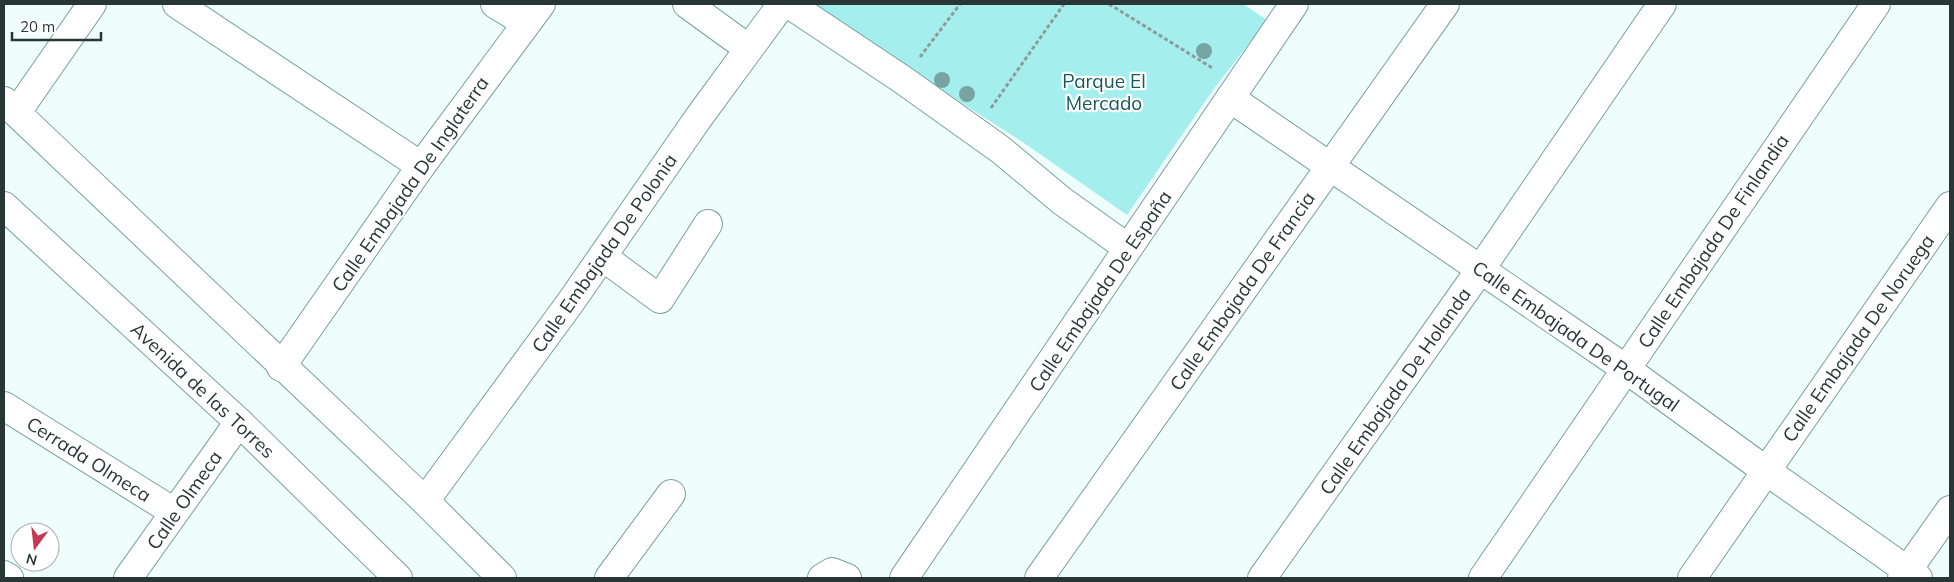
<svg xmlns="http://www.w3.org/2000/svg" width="1954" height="582" font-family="Mulish,sans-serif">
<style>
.green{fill:#a4efed}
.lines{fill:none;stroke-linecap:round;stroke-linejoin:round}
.minor-casing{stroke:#7c9f9e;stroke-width:30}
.major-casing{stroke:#7c9f9e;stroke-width:30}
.path{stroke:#8d9c9b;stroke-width:3;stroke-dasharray:4 2.5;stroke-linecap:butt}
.minor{stroke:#fff;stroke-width:28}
.major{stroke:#fff;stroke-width:28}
.tree{fill:#78a3a3}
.labels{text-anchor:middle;stroke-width:4.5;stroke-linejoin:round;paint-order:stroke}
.park-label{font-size:19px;fill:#165959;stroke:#fff}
.street-label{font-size:19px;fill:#283736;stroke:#fff}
</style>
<rect width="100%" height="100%" fill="#effefd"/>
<polygon class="green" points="808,4 1243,4 1267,20 1213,90 1127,215 1024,143"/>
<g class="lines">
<g class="minor-casing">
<g id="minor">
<polyline points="177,4 421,166"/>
<polyline points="495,4 526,23"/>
<polyline points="687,4 749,49"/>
<polyline points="789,4 903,80 1001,150 1062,201 1128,248"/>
<polyline points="1230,98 1626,369 1765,470 1918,578"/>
<polyline points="17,112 92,4"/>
<polyline points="603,257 660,299 708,224"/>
<polyline points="281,367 421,166 541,4"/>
<polyline points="4,406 174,512"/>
<polyline points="425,501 570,303 699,117 782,4"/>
<polyline points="4,575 9,578"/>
<polyline points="128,578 239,422"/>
<polyline points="609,578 671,494"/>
<polyline points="822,578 832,572 847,578"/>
<polyline points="904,578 1294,4"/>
<polyline points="1039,578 1445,4"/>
<polyline points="1262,578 1480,270 1662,4"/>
<polyline points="1483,578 1876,4"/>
<polyline points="1692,578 1950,206"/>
<polyline points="1902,578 1950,510"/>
</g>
</g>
<g class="major-casing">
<g id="major">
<polyline points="4,101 425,501 502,578"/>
<polyline points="4,206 239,422 398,578"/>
</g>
</g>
<g class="path">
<polyline points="1109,4 1214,69"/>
<polyline points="920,57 960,4"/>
<polyline points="991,108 1064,4"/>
</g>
<use href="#minor" class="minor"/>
<use href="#major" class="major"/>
</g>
<g class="tree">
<circle cx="1204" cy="51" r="8"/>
<circle cx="942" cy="80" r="8"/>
<circle cx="967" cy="94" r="8"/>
</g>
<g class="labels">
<g class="park-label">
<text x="1104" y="88">Parque El<tspan x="1104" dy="22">Mercado</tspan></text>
</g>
<g class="street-label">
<text transform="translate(410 184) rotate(-55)" y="7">Calle Embajada De Inglaterra</text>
<text transform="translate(1713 241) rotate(-56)" y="7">Calle Embajada De Finlandia</text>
<text transform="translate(604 253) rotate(-55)" y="7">Calle Embajada De Polonia</text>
<text transform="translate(1100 291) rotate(-56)" y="7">Calle Embajada De España</text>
<text transform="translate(1242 291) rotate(-55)" y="7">Calle Embajada De Francia</text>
<text transform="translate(1576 336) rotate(35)" y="7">Calle Embajada De Portugal</text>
<text transform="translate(1858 338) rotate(-55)" y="7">Calle Embajada De Noruega</text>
<text transform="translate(203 390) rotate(43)" y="7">Avenida de las Torres</text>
<text transform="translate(1395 391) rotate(-55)" y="7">Calle Embajada De Holanda</text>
<text transform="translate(89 459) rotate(32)" y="7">Cerrada Olmeca</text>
<text transform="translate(184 500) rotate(-55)" y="7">Calle Olmeca</text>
</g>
</g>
<rect width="1954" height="582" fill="none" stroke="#283736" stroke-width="10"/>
<g transform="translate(35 547) rotate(195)"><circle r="24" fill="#ffffff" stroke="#a9afaf"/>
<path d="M0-4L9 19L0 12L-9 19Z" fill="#c83754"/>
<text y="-8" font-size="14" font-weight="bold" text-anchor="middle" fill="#283736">N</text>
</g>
<path d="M12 32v8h89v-8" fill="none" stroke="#283736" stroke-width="2.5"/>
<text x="20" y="32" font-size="15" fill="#283736" stroke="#ffffff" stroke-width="4" paint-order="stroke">20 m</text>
</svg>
